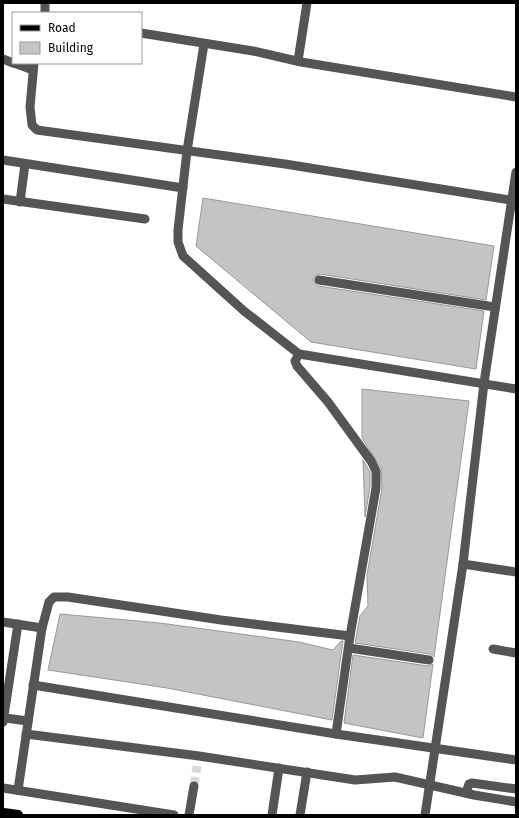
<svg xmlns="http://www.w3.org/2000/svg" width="519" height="818" font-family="'Fira Sans',sans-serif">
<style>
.building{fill:#c4c4c4;stroke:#999}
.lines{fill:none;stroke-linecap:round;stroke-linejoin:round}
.minor-tunnel{stroke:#d9d9d9;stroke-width:9;stroke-dasharray:9 4.5;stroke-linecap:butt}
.major-casing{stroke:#dbdbdb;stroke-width:11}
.minor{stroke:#555;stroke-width:9}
.major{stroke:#000;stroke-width:10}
</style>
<rect width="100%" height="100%" fill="#fff"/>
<g class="building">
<polygon points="203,198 494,246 486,300 320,274 315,276 313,279 315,284 318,286 484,311 476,369 311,342 196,246"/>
<polygon points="362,389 469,401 434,657 430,654 355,643 360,616 368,606 367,575 382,488 381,468 362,438"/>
<polygon points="363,460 370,472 370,487 365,517"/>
<polygon points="60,614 160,623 299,642 333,650 341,641 343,641 332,720 167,688 48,670"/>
<polygon points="353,655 428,666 433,664 423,738 344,723"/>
</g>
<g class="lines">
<polyline class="minor-tunnel" points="194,786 197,766"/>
<g class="major-casing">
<polyline id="major" points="3,813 18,815"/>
</g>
<g class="minor">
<polyline points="45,13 45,3"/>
<polyline points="141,33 253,51 301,62 516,97"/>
<polyline points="204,44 187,151 178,230 178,242 183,256 244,311 299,354 516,389"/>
<polyline points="3,59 13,63"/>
<polyline points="298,61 307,3"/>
<polyline points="14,63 33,70"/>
<polyline points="34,63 30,107 32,125 37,130 285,164 516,201"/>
<polyline points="3,160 183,188"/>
<polyline points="3,199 145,219"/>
<polyline points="20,202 25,164"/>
<polyline points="319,280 495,307"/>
<polyline points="299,354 295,361 297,366 328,402 371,461 376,471 376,488 350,636 336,734"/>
<polyline points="463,564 516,572"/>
<polyline points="3,622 42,628"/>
<polyline points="349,648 429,660"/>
<polyline points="493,649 516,653"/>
<polyline points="33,685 336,734 516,760"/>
<polyline points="5,718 28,721"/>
<polyline points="3,722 18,624"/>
<polyline points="26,734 199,756 355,780 395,777 474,795 516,802"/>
<polyline points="3,788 174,815"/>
<polyline points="18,790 42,628 49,602 54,597 68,597 221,620 350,636"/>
<polyline points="466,793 469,784 472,783 516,789"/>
<polyline points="189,815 194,786"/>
<polyline points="272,815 279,768"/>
<polyline points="300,815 307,772"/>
<polyline points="425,815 463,564 484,383 516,172"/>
</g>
<use href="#major" class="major"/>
</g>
<rect width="519" height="818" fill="none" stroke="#000000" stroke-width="8"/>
<rect x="12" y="12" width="130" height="52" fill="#ffffff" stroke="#999999"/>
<rect x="20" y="25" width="20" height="6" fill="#000000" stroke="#999999"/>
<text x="48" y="32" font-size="12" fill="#000000">Road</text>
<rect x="20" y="42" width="20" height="12" fill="#c4c4c4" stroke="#999999"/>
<text x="48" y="52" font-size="12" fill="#000000">Building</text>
</svg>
